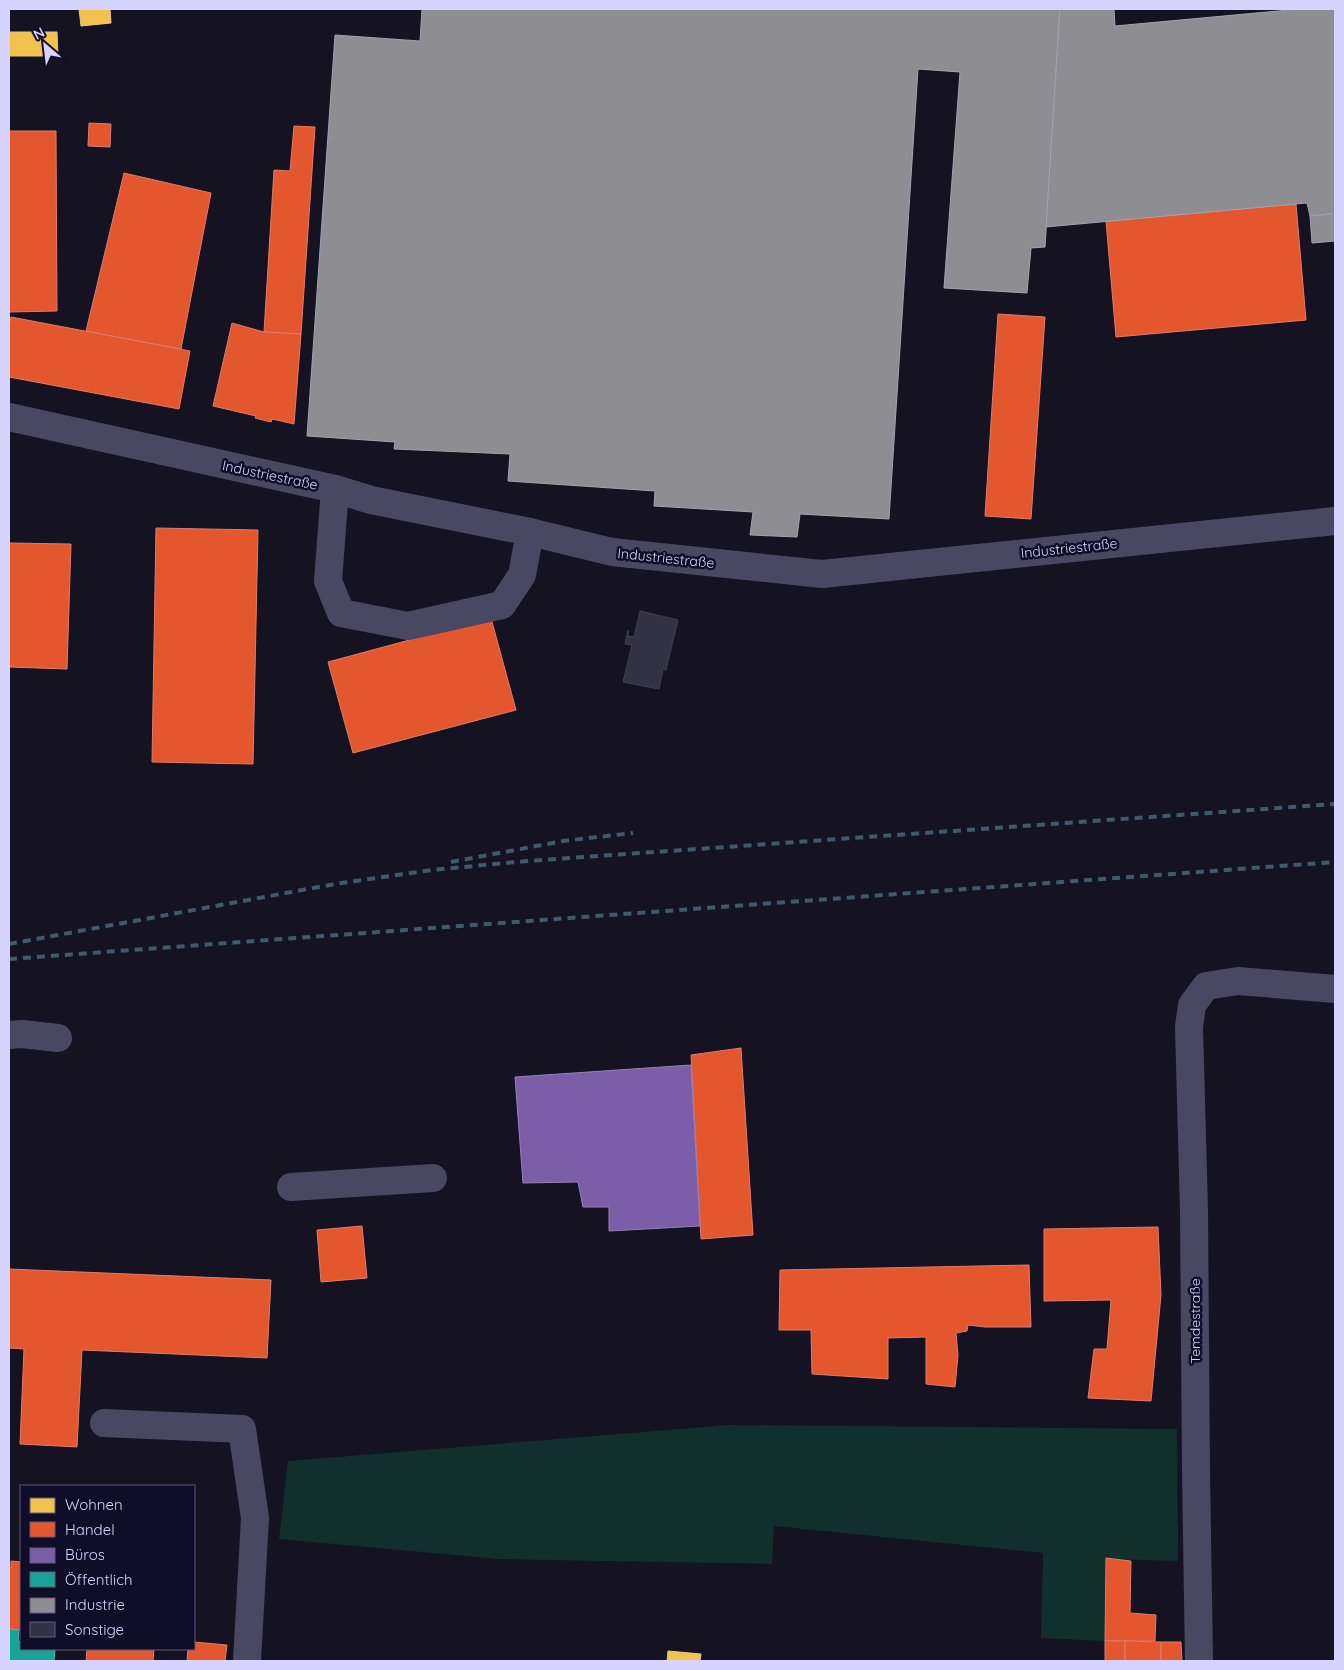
<svg xmlns="http://www.w3.org/2000/svg" width="1344" height="1670" font-family="Quicksand,sans-serif">
<style>
.green{fill:#102f2d}
.homes{fill:#f2c14e;stroke:#eac783}
.shops{fill:#e4572e;stroke:#e07c6d}
.offices{fill:#7b5ea7;stroke:#9681c1}
.public{fill:#17a398;stroke:#50b2b7}
.industry{fill:#8d8d92;stroke:#a3a2b3}
.building{fill:#333144;stroke:#403e56}
.lines{fill:none;stroke-linecap:round;stroke-linejoin:round}
.minor{stroke:#484863;stroke-width:28}
.rail{stroke:#40596c;stroke-width:4;stroke-dasharray:8 6;stroke-linecap:butt}
.labels{text-anchor:middle;stroke-width:5;stroke-linejoin:round;paint-order:stroke}
.street-label{font-size:14px;fill:#d6d4ff;stroke:#100d28}
</style>
<rect width="100%" height="100%" fill="#151322"/>
<polygon class="green" points="730,1425 1177,1429 1178,1561 1106,1559 1105,1641 1041,1638 1043,1553 774,1526 772,1564 499,1559 279,1539 288,1461"/>
<g class="homes">
<polygon points="79,9 110,9 111,23 81,26"/>
<polygon points="9,32 57,32 58,56 9,56"/>
<polygon points="668,1651 701,1654 700,1661 667,1661"/>
</g>
<g class="shops">
<polygon points="89,123 111,124 110,147 88,146"/>
<polygon points="294,126 315,127 301,334 264,332 274,170 290,171"/>
<polygon points="9,131 56,131 57,311 9,312"/>
<polygon points="124,173 211,193 181,349 86,331"/>
<polygon points="1296,204 1306,320 1116,337 1106,221"/>
<polygon points="998,314 1045,317 1031,519 985,516"/>
<polygon points="11,317 190,351 179,409 9,377 9,327"/>
<polygon points="232,323 264,332 301,334 294,424 272,419 271,422 255,418 256,416 213,406"/>
<polygon points="156,528 258,530 253,764 152,762"/>
<polygon points="9,543 71,544 67,669 9,667"/>
<polygon points="491,618 516,710 353,753 328,662"/>
<polygon points="741,1048 753,1235 701,1239 691,1055"/>
<polygon points="362,1226 367,1278 321,1282 317,1230"/>
<polygon points="1158,1227 1161,1295 1151,1401 1088,1398 1094,1349 1107,1349 1111,1300 1044,1301 1044,1229"/>
<polygon points="1029,1265 1031,1327 985,1327 968,1325 967,1331 956,1333 958,1355 955,1387 926,1384 926,1337 888,1338 888,1379 812,1374 811,1330 779,1330 780,1270"/>
<polygon points="9,1269 271,1280 267,1358 82,1350 77,1447 20,1444 24,1349 9,1348"/>
<polygon points="1106,1558 1131,1561 1130,1613 1156,1615 1155,1641 1105,1641"/>
<polygon points="11,1561 21,1562 20,1618 21,1618 21,1630 9,1629 9,1567 11,1568"/>
<rect x="1105" y="1641" width="20" height="20"/>
<polygon points="1125,1641 1161,1642 1161,1661 1125,1661"/>
<polygon points="194,1642 227,1645 225,1661 187,1661 188,1649 194,1649"/>
<polygon points="1161,1642 1181,1642 1182,1661 1161,1661"/>
<polygon points="87,1649 154,1649 153,1661 86,1661"/>
</g>
<polygon class="offices" points="691,1065 700,1226 609,1231 609,1207 583,1207 578,1182 523,1183 515,1077"/>
<polygon class="public" points="9,1629 19,1630 18,1641 21,1642 21,1649 55,1649 54,1661 9,1661"/>
<g class="industry">
<polygon points="422,9 1060,9 1045,247 1031,248 1027,293 944,288 960,72 918,69 889,519 800,514 797,537 750,535 753,512 654,506 655,491 508,481 510,454 394,449 395,442 307,436 335,35 420,41"/>
<polygon points="1060,9 1114,9 1115,26 1300,9 1335,9 1335,213 1310,216 1307,203 1296,204 1046,227"/>
<polygon points="1335,214 1335,241 1312,243 1310,216"/>
</g>
<polygon class="building" points="640,611 678,620 666,670 663,669 659,689 623,682 632,645 625,644 628,630 628,636 634,637"/>
<g class="lines">
<g class="minor">
<polyline points="9,417 335,489 371,500 530,532 612,552 822,574 1335,521"/>
<polyline points="335,489 328,581 341,613 408,626 502,605 522,575 530,532"/>
<polyline points="9,1035 22,1034 58,1038"/>
<polyline points="291,1187 433,1178"/>
<polyline points="104,1423 242,1429 255,1518 247,1661"/>
<polyline points="1199,1661 1196,1472 1194,1211 1189,1027 1192,1005 1206,986 1238,981 1335,989"/>
</g>
<g class="rail">
<polyline points="451,862 563,841 633,833"/>
<polyline points="9,944 335,884 432,870 527,861 1335,804"/>
<polyline points="9,959 1335,862"/>
</g>
</g>
<g class="labels">
<g class="street-label">
<text transform="translate(270 475) rotate(12)" y="5">Industriestraße</text>
<text transform="translate(1069 548) rotate(-6)" y="5">Industriestraße</text>
<text transform="translate(666 558) rotate(6)" y="5">Industriestraße</text>
<text transform="translate(1195 1321) rotate(-90)" y="5">Temdestraße</text>
</g>
</g>
<rect width="1344" height="1670" fill="none" stroke="#d6d4ff" stroke-width="20"/>
<rect x="20" y="1485" width="175" height="165" fill="#100d28" stroke="#5f5d7e"/>
<rect x="30" y="1498" width="25" height="15" fill="#f2c14e" stroke="#5f5d7e"/>
<text x="65" y="1510" font-size="15" fill="#d6d4ff">Wohnen</text>
<rect x="30" y="1522" width="25" height="15" fill="#e4572e" stroke="#5f5d7e"/>
<text x="65" y="1535" font-size="15" fill="#d6d4ff">Handel</text>
<rect x="30" y="1548" width="25" height="15" fill="#7b5ea7" stroke="#5f5d7e"/>
<text x="65" y="1560" font-size="15" fill="#d6d4ff">Büros</text>
<rect x="30" y="1572" width="25" height="15" fill="#17a398" stroke="#5f5d7e"/>
<text x="65" y="1585" font-size="15" fill="#d6d4ff">Öffentlich</text>
<rect x="30" y="1598" width="25" height="15" fill="#8d8d92" stroke="#5f5d7e"/>
<text x="65" y="1610" font-size="15" fill="#d6d4ff">Industrie</text>
<rect x="30" y="1622" width="25" height="15" fill="#333144" stroke="#5f5d7e"/>
<text x="65" y="1635" font-size="15" fill="#d6d4ff">Sonstige</text>
<g transform="translate(45 45) rotate(332)" stroke="#100d28" stroke-width="4" paint-order="stroke">
<path d="M0-4L9 19L0 12L-9 19Z" fill="#d6d4ff"/>
<text y="-8" font-size="14" font-weight="bold" text-anchor="middle" fill="#d6d4ff">N</text>
</g>
</svg>
